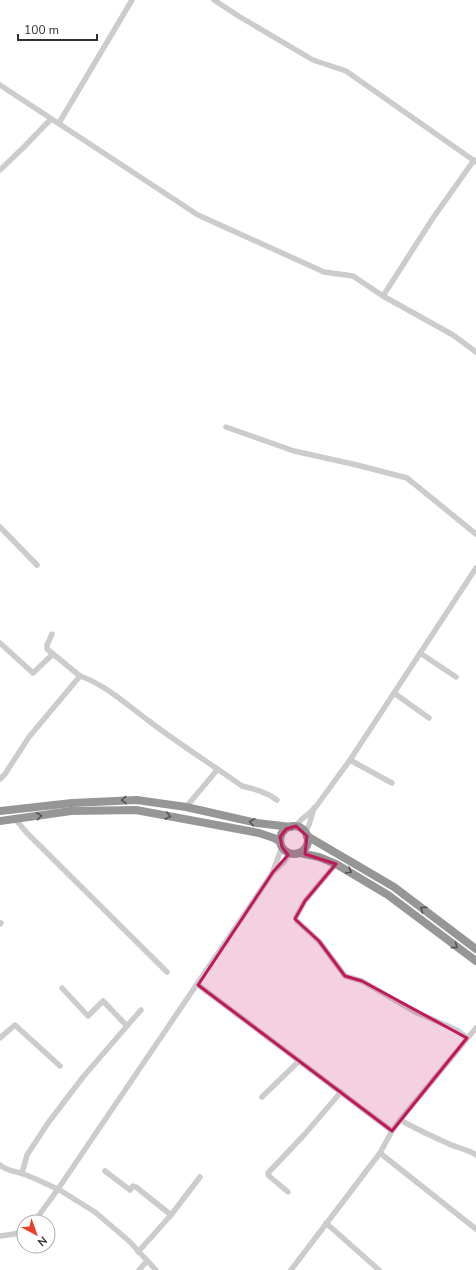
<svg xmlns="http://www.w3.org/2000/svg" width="476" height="1270" font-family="'Nunito Sans',sans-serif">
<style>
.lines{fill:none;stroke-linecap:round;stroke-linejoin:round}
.minor{stroke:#ccc;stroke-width:5.5}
.highway{stroke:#969696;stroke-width:8}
.oneway{stroke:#535353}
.marked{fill:#c2185b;fill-opacity:0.2;stroke:#c2185b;stroke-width:3;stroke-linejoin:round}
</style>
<rect width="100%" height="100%" fill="#fff"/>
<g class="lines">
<g class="minor">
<polyline points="214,0 240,17 313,60 346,71 476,162"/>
<polyline points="0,85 198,215 324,272 353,276 383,296 453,335 476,352"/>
<polyline points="59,123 132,0"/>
<polyline points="0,170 23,148 51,119"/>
<polyline points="383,296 433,218 474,160"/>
<polyline points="226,427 294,451 357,465 407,478 476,534"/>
<polyline points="0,527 37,565"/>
<polyline points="52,634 47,645 47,649 80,676"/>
<polyline points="0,643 33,673 53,654"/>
<polyline points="420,653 456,677"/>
<polyline points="394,693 429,718"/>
<polyline points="350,760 392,783"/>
<path d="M0,779L5,774L29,737L80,676C106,685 127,705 149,721C179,744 211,764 242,786C255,789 266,792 277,800"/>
<polyline points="186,807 218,769"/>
<polyline points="15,819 27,833 167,972"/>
<polyline points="296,826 301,820 315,808 350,760 476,568"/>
<polyline points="305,832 309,825 314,808"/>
<polyline points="336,864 305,901 296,917 297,921 319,941 345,976 362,981 415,1012 457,1030 467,1038"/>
<polyline points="273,871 282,847"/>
<polyline points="0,924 1,923"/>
<polyline points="198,985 392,1131"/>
<polyline points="127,1026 141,1010"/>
<polyline points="0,1038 15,1025 60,1066"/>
<polyline points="262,1097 299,1061"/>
<path d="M400,1120C415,1128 431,1136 447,1143C457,1148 467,1149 476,1155"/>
<polyline points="380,1153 476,1229"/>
<path d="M0,1165C7,1171 16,1171 23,1174C35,1178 46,1184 58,1189C129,1083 202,978 273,872L284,862L289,854"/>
<polyline points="105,1171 130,1190 133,1186 136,1187 171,1215"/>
<polyline points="22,1173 27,1155 48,1123 83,1077 127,1026 103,1001 88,1016 62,988"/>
<polyline points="288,1192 269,1176 268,1173 304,1135 341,1092"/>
<polyline points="34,1222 58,1189 95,1212 129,1241 156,1270"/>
<polyline points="326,1223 379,1270"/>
<polyline points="0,1236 14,1234 24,1230"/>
<polyline points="138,1252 171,1215 200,1177"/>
<polyline points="139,1270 147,1261"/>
<polyline points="291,1270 380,1153 392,1131 400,1120 476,1028"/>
</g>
<g class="highway">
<polyline points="0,811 72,803 137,800 186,807 257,823 291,827"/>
<polyline points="0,821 71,811 136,810 259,833 274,838 280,842"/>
<circle cx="294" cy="840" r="14"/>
<polyline points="307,836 394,887 476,949"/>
<polyline points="300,853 319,857 336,864 388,895 476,961"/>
</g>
</g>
<defs><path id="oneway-chevron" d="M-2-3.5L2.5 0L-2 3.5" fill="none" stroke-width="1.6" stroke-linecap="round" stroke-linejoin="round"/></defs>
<g class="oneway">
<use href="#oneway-chevron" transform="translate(124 800) rotate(177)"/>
<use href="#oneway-chevron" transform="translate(39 816) rotate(-8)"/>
<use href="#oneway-chevron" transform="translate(168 816) rotate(11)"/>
<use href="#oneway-chevron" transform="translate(252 822) rotate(-169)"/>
<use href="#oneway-chevron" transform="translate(349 871) rotate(30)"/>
<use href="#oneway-chevron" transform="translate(423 909) rotate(-143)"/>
<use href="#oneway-chevron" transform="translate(455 946) rotate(37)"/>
</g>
<path class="marked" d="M296,826L307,836L305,854L336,864L305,901L295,919L319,941L345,976L362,981L467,1038L392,1131L198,985L273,872L288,855L282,847L280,837L286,829Z"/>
<g transform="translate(36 1234) rotate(139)"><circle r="19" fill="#ffffff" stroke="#acacac"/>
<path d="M0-3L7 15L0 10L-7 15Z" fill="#eb3f2b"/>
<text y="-6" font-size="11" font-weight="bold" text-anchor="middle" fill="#2f2f2f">N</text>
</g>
<path d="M18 34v6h79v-6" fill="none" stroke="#2f2f2f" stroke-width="2"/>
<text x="24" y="34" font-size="12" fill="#2f2f2f" stroke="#ffffff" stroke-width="3" paint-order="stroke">100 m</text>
</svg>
